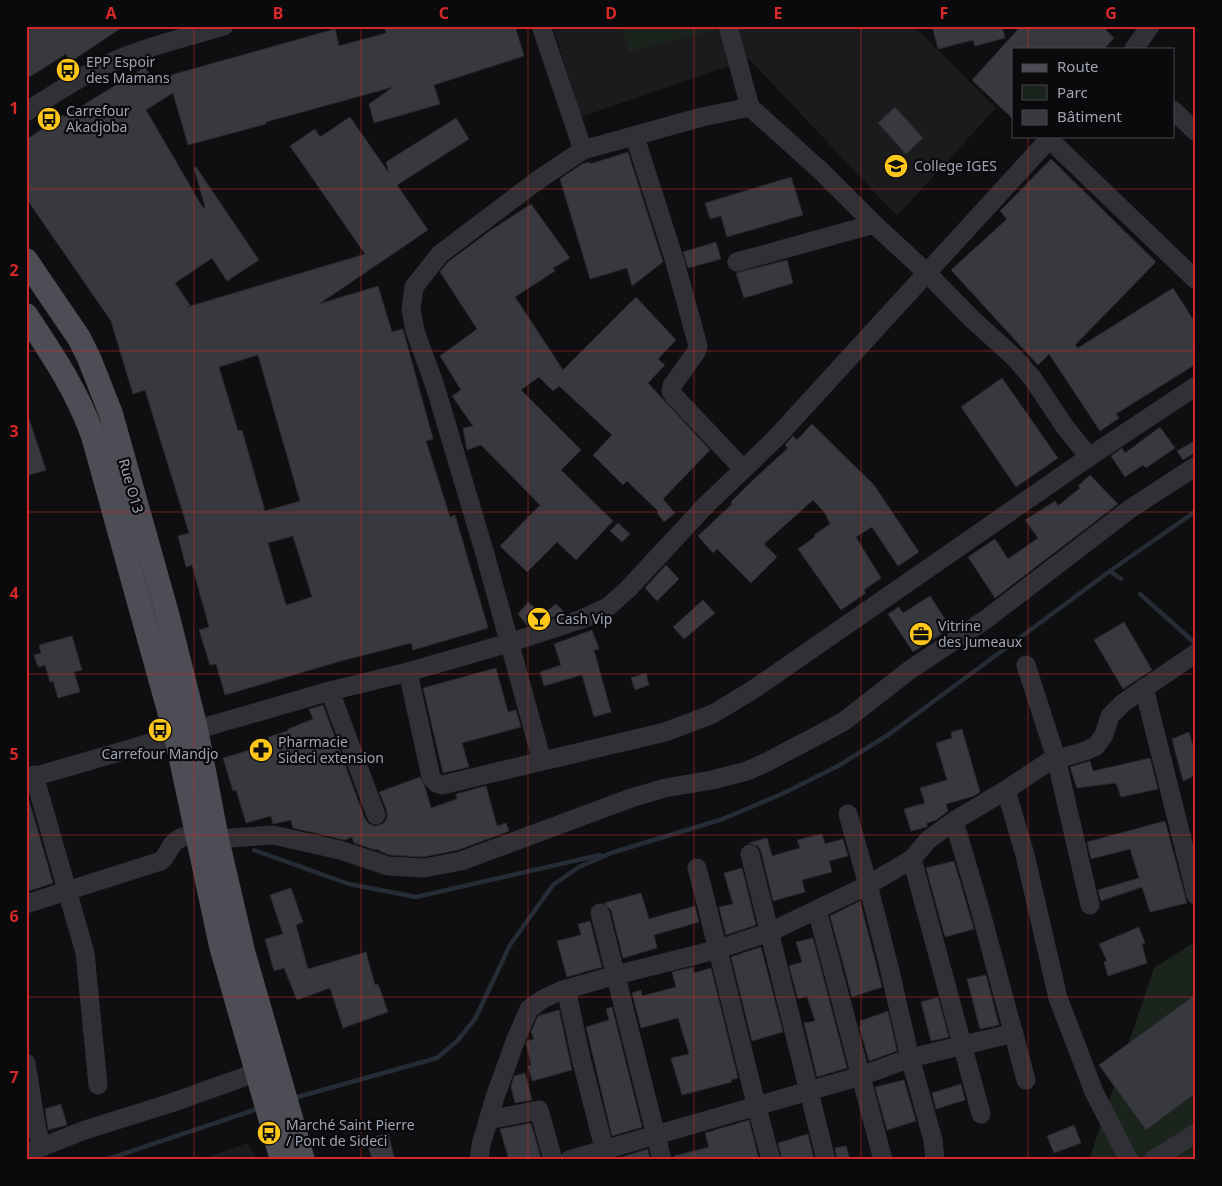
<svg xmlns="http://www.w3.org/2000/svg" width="1222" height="1186" font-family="'Noto Sans',sans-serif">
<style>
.built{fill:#1b1b1e}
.green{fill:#1b231d}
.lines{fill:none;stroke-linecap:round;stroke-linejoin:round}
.stream{stroke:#252c35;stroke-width:4.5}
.building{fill:#38393f;stroke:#29292d;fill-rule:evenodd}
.minor{stroke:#303036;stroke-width:19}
.major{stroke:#4c4d55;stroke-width:24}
.grid{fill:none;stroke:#d62828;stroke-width:1;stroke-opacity:0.55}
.labels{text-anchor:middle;stroke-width:4.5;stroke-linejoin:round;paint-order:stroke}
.poi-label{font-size:14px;fill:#9fa3b3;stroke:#0a0a0c;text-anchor:start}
.street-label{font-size:14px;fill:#9fa3b3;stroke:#0a0a0c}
.neatline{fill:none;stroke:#d62828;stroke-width:2}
.grid-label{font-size:16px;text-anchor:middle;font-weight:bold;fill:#d62828}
</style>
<rect width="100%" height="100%" fill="#0f0f11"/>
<g class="built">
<polygon points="553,26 914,26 996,108 897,216 749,59 581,117"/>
<polygon points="248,1143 257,1160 198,1160"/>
</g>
<g class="green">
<polygon points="622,26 719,26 720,29 629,52"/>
<polygon points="1196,941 1196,1156 1190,1160 1089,1160 1154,968"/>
</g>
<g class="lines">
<g class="stream">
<polyline points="1110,571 1121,579"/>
<polyline points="1140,594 1196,644"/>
<polyline points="254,850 349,884 416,897 600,855"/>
<polyline points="294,1098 437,1058 457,1041 475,1019 510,945 553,885 579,867 611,853 723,819 784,793 838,766 888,735 1110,571 1196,511"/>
<polyline points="105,1160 260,1108"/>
</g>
</g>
<g class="building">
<polygon points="35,26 124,26 70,62 66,54 26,79 26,32"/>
<path d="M384,26H515L524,56L434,85L440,104L374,123L369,104L393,87L266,122V124L188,145L173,93L146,110L203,208L205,207L194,168L196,167L259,260L227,281L212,258L175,283L190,305L187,307L365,254L290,146L315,129L320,137L350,117L389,173L386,162L456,118L469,139L397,185L428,230L319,304L378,286L392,332L403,329L433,439L426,441L450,517L455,515L488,628L413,650L411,643L341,661L225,695L216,664L210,665L199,630L209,627L192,565L186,567L178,536L189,533L145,390L133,394L111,321L26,198V140L63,115L64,117L145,67L153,80L335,29L339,46L386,33ZM258,355L300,501L265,511L242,430L238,431L219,367ZM293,536L312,597L286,605L268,543Z"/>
<polygon points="932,26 1002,26 1005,38 975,46 973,40 938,49"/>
<polygon points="1021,26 1102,26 1114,38 1104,49 1013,49 1013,119 972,80"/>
<polygon points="895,107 923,138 906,154 878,123"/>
<polygon points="628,152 663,262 632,286 627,268 590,279 560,179 582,164 590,162 590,164"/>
<polygon points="1051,159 1156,262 1075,345 1078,348 1173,288 1196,324 1196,364 1116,414 1119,418 1100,431 1049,354 1038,365 951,270 1007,219 1000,211"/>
<polygon points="791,177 803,215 727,237 721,216 710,219 705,203"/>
<polygon points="531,204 570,258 553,268 555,271 515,297 563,370 636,297 676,340 658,359 665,365 648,383 710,450 663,499 675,513 664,522 657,513 658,511 627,481 623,485 593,455 612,435 559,386 553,391 539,377 521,390 581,450 561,470 613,521 576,560 557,542 527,572 500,546 540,505 481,445 467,450 463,428 473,426 452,396 461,390 440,356 477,329 440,272 448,262 491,230"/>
<polygon points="716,242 721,259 688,268 683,252"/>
<polygon points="787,260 793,283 744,298 736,273"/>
<polygon points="1002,378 1058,458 1016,487 961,407"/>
<polygon points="26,416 28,416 46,470 26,476"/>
<polygon points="812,424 874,485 919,552 898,566 872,527 856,537 881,578 864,590 866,593 841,610 798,549 815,537 814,535 830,524 825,513 813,500 764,544 777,557 751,583 717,549 713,553 698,536 732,504 731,502 753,480 788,448 785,445 793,436 797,440"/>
<polygon points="1160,427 1175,448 1146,468 1143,465 1125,477 1111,456 1122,448 1125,453"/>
<polygon points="1196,440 1196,452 1183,460 1177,451"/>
<polygon points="1090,475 1118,504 995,598 968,557 995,539 1008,559 1038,538 1025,520 1055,501 1058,506 1080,488 1078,486"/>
<polygon points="618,523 630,534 622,542 610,531"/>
<polygon points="666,565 679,579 657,601 645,588"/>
<polygon points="930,596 951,628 913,652 888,614 899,607 903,613"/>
<polygon points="703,600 715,613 684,639 673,627"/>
<polygon points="528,602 543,614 556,604 565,613 527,625 518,614"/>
<polygon points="1124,622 1152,670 1123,689 1094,640"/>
<polygon points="592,630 599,649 594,650 611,712 594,717 582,675 544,686 540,672 561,665 554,644"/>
<polygon points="72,636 82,670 74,672 80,692 58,698 53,681 50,682 45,665 38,667 34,655 41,653 39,645"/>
<polygon points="496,668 508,712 516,710 521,727 462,743 469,767 443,773 423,688"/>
<polygon points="646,673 649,685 635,690 631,678"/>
<polygon points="323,705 365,819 369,824 375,826 380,825 385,822 387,817 387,811 379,792 420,777 425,787 431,808 457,799 456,794 486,786 497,826 506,823 509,831 458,850 423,857 390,855 379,851 379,849 376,850 354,843 352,837 345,840 293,828 291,820 273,824 271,816 246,823 236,790 233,791 223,758 270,744 268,737 288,731 288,729 313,719 309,709"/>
<polygon points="962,729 980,792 974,796 946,804 948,811 936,820 927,823 927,827 911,831 904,809 925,803 920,788 947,780 936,743 952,738 951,732"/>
<polygon points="1189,732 1196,756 1196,775 1183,781 1172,739"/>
<polygon points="1150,758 1158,789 1121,797 1116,783 1077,788 1070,767 1090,761 1093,771"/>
<polygon points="26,790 53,883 26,892"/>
<polygon points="1165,821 1187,903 1150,912 1142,887 1101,901 1098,890 1139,878 1130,849 1091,859 1087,842"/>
<polygon points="822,834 825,844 843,839 848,856 829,861 832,872 802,880 805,892 773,901 761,851 758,846 749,843 767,838 772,856 800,848 797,840"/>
<polygon points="954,861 974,929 945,937 926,868"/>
<polygon points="742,868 756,925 726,935 719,907 733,904 724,873"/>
<polygon points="291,888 303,922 296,925 308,969 366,952 375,985 378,984 388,1012 343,1028 330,988 297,1000 284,968 274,971 265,939 283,934 270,895"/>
<polygon points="641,893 649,919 695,906 699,922 654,935 657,948 623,958 611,910 604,903"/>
<polygon points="860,901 882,987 852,997 830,916"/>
<polygon points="590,921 602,967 567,977 557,941 581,935 578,924"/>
<polygon points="1139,927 1145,943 1142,944 1147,963 1108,976 1104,962 1107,961 1099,944"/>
<polygon points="813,938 847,1068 817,1077 804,1023 815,1021 807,996 798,999 789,966 802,962 796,942"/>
<polygon points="761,947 783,1032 752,1041 731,957"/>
<polygon points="693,967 694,973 711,968 738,1078 731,1080 732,1082 682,1095 671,1058 689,1054 678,1018 641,1028 632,993 641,990 642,996 676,987 672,972"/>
<polygon points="986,975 999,1025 980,1029 967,979"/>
<polygon points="1196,994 1196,1093 1146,1130 1099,1065"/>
<polygon points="938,997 949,1037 931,1041 921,1002"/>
<polygon points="612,1007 642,1127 612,1136 586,1027 609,1020 606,1009"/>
<polygon points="559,1010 572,1070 532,1081 528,1066 531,1065 526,1043 527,1041 534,1039 531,1032 538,1016"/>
<polygon points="888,1011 897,1051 869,1061 859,1026 861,1026 860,1021"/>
<polygon points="525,1073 532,1100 515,1103 511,1087 514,1076"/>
<polygon points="904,1080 916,1121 887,1130 875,1087"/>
<polygon points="961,1084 965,1100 936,1109 932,1093"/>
<polygon points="61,1104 67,1125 48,1130 45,1109"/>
<polygon points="749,1120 759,1160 675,1160 674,1156 709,1147 705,1133"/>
<polygon points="531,1123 541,1158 509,1160 500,1129"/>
<polygon points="1074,1125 1081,1143 1054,1153 1047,1136"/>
<polygon points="388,1133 395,1160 372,1160 366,1139"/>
<polygon points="808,1134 814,1160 782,1160 778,1143"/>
<polygon points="846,1146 850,1160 837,1160 835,1148"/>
<polygon points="648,1149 650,1160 618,1160 618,1158"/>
</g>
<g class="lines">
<g class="minor">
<polyline points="541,26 583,150"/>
<polyline points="728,26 750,107 821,171 874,224 926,272 972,319 1015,358 1033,379 1065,427 1089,457"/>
<polyline points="1134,49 1150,26"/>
<polyline points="1173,110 1196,132"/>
<path d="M26,112C51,96 76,79 103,66C141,48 183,38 224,26"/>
<polyline points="635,137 675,262 698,346 696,352 672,386 671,391 674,396 743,469"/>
<polyline points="1049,139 1196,280"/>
<polyline points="737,262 874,224"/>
<polyline points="1026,665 1056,758 1090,905"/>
<polyline points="408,672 431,777 436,783 442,785 665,732 713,714 754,689 1089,457 1196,386"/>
<polyline points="1144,688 1196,895"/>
<polyline points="330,691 376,815"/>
<polyline points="542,761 485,554 435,386 415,331 411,310 414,287 440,254 538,180 583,150 702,117 750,107"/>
<polyline points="34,775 85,953 98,1085"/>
<polyline points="26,779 330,691 408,672 509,643 582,619 608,607 628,589 706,505 775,439 1052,136"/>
<polyline points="1006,790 1025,855 1058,998 1094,1092 1129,1160"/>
<polyline points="848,814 868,885 889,967 909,1054 933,1140 935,1160"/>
<polyline points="954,821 980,909 1026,1080"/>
<polyline points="217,839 273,835 340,850 388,866 424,868 461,861 631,798 665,788 712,780 747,771 767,762 843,722 911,669 985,620 1130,509 1196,466"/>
<polyline points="750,854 826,1160"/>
<polyline points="912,859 981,1114"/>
<path d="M697,868C723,965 744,1063 771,1160"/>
<path d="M26,904L161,861C167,856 168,850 172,845C178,837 189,835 197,832"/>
<polyline points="817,910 883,1160"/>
<polyline points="600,913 662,1160"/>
<polyline points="566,989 581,1058 607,1160"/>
<polyline points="26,1063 37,1131 43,1147"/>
<polyline points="488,1120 539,1110 553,1160"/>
<polyline points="26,1153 85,1130 171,1103 258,1072"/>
<polyline points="479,1160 481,1145 495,1097 516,1039 529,1009 543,999 560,991 616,975 719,949 770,932 868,885 912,859 928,840 954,821 1006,790 1048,762 1085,751 1096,746 1104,735 1110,716 1123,703 1196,653"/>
<polyline points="569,1160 861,1076 910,1058 1014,1033"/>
<polyline points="1153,1160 1196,1133"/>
</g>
<g class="major">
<polyline points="26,260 79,338 89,358 111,414 168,617 196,729 217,839 243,951 303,1160"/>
<path d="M26,315C52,354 77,391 93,436L176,736L221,946L282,1160"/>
</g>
</g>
<path class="grid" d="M194,26V1160M361,26V1160M528,26V1160M694,26V1160M861,26V1160M1028,26V49M1028,136V1160M26,189H1196M26,351H1196M26,512H1196M26,674H1196M26,835H1196M26,997H1196"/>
<defs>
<g id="bus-disc" transform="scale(1.25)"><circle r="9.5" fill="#ffc719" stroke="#0a0a0c"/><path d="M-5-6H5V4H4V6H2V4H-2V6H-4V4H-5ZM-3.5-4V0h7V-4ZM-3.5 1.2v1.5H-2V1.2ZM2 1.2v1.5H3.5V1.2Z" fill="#111"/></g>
<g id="school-disc" transform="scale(1.25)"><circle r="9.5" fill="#ffc719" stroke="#0a0a0c"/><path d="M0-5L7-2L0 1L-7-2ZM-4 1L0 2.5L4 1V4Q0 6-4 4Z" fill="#111"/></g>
<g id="bar-disc" transform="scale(1.25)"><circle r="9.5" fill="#ffc719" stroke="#0a0a0c"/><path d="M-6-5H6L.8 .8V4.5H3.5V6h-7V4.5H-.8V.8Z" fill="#111"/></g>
<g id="office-disc" transform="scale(1.25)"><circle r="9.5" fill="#ffc719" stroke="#0a0a0c"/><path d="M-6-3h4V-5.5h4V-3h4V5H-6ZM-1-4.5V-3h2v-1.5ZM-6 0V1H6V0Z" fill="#111"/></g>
<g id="pharmacy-disc" transform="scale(1.25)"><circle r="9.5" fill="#ffc719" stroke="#0a0a0c"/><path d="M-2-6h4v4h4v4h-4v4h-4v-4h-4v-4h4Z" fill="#111"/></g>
</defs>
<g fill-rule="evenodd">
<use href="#bus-disc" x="68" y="70"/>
<use href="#bus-disc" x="49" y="119"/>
<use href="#school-disc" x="896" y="166"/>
<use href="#bar-disc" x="539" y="619"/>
<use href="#office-disc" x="921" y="634"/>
<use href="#bus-disc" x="160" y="730"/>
<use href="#pharmacy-disc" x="261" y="750"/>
<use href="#bus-disc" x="269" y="1133"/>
</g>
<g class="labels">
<g class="poi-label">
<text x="86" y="67">EPP Espoir<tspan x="86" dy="16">des Mamans</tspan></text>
<text x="66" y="116">Carrefour<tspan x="66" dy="16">Akadjoba</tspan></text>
<text x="914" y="171">College IGES</text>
<text x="556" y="624">Cash Vip</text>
<text x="938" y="631">Vitrine<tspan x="938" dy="16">des Jumeaux</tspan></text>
<text x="278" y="747">Pharmacie<tspan x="278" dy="16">Sideci extension</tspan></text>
<text x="160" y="759" text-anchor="middle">Carrefour Mandjo</text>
<text x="286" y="1130">Marché Saint Pierre<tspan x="286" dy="16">/ Pont de Sideci</tspan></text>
</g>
<g class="street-label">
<text transform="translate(131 486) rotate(74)" y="5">Rue O13</text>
</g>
</g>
<rect width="1222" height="1186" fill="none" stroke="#0a0a0c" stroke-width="55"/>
<rect x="1012" y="48" width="162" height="90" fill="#0a0a0c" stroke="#46474f"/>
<rect x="1022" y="64" width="25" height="8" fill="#4c4d55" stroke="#46474f"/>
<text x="1057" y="72" font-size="15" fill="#9fa3b3">Route</text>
<rect x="1022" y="85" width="25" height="15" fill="#1b231d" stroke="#46474f"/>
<text x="1057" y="98" font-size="15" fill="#9fa3b3">Parc</text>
<rect x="1022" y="110" width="25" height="15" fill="#38393f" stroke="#46474f"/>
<text x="1057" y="122" font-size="15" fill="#9fa3b3">Bâtiment</text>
<rect x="28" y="28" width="1166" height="1130" class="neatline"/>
<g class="grid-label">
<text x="111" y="19">A</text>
<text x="278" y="19">B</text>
<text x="444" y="19">C</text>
<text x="611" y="19">D</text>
<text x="778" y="19">E</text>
<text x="944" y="19">F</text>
<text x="1111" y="19">G</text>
<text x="14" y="114">1</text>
<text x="14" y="276">2</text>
<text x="14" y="437">3</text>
<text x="14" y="599">4</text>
<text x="14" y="760">5</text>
<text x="14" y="922">6</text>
<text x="14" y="1083">7</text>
</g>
</svg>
